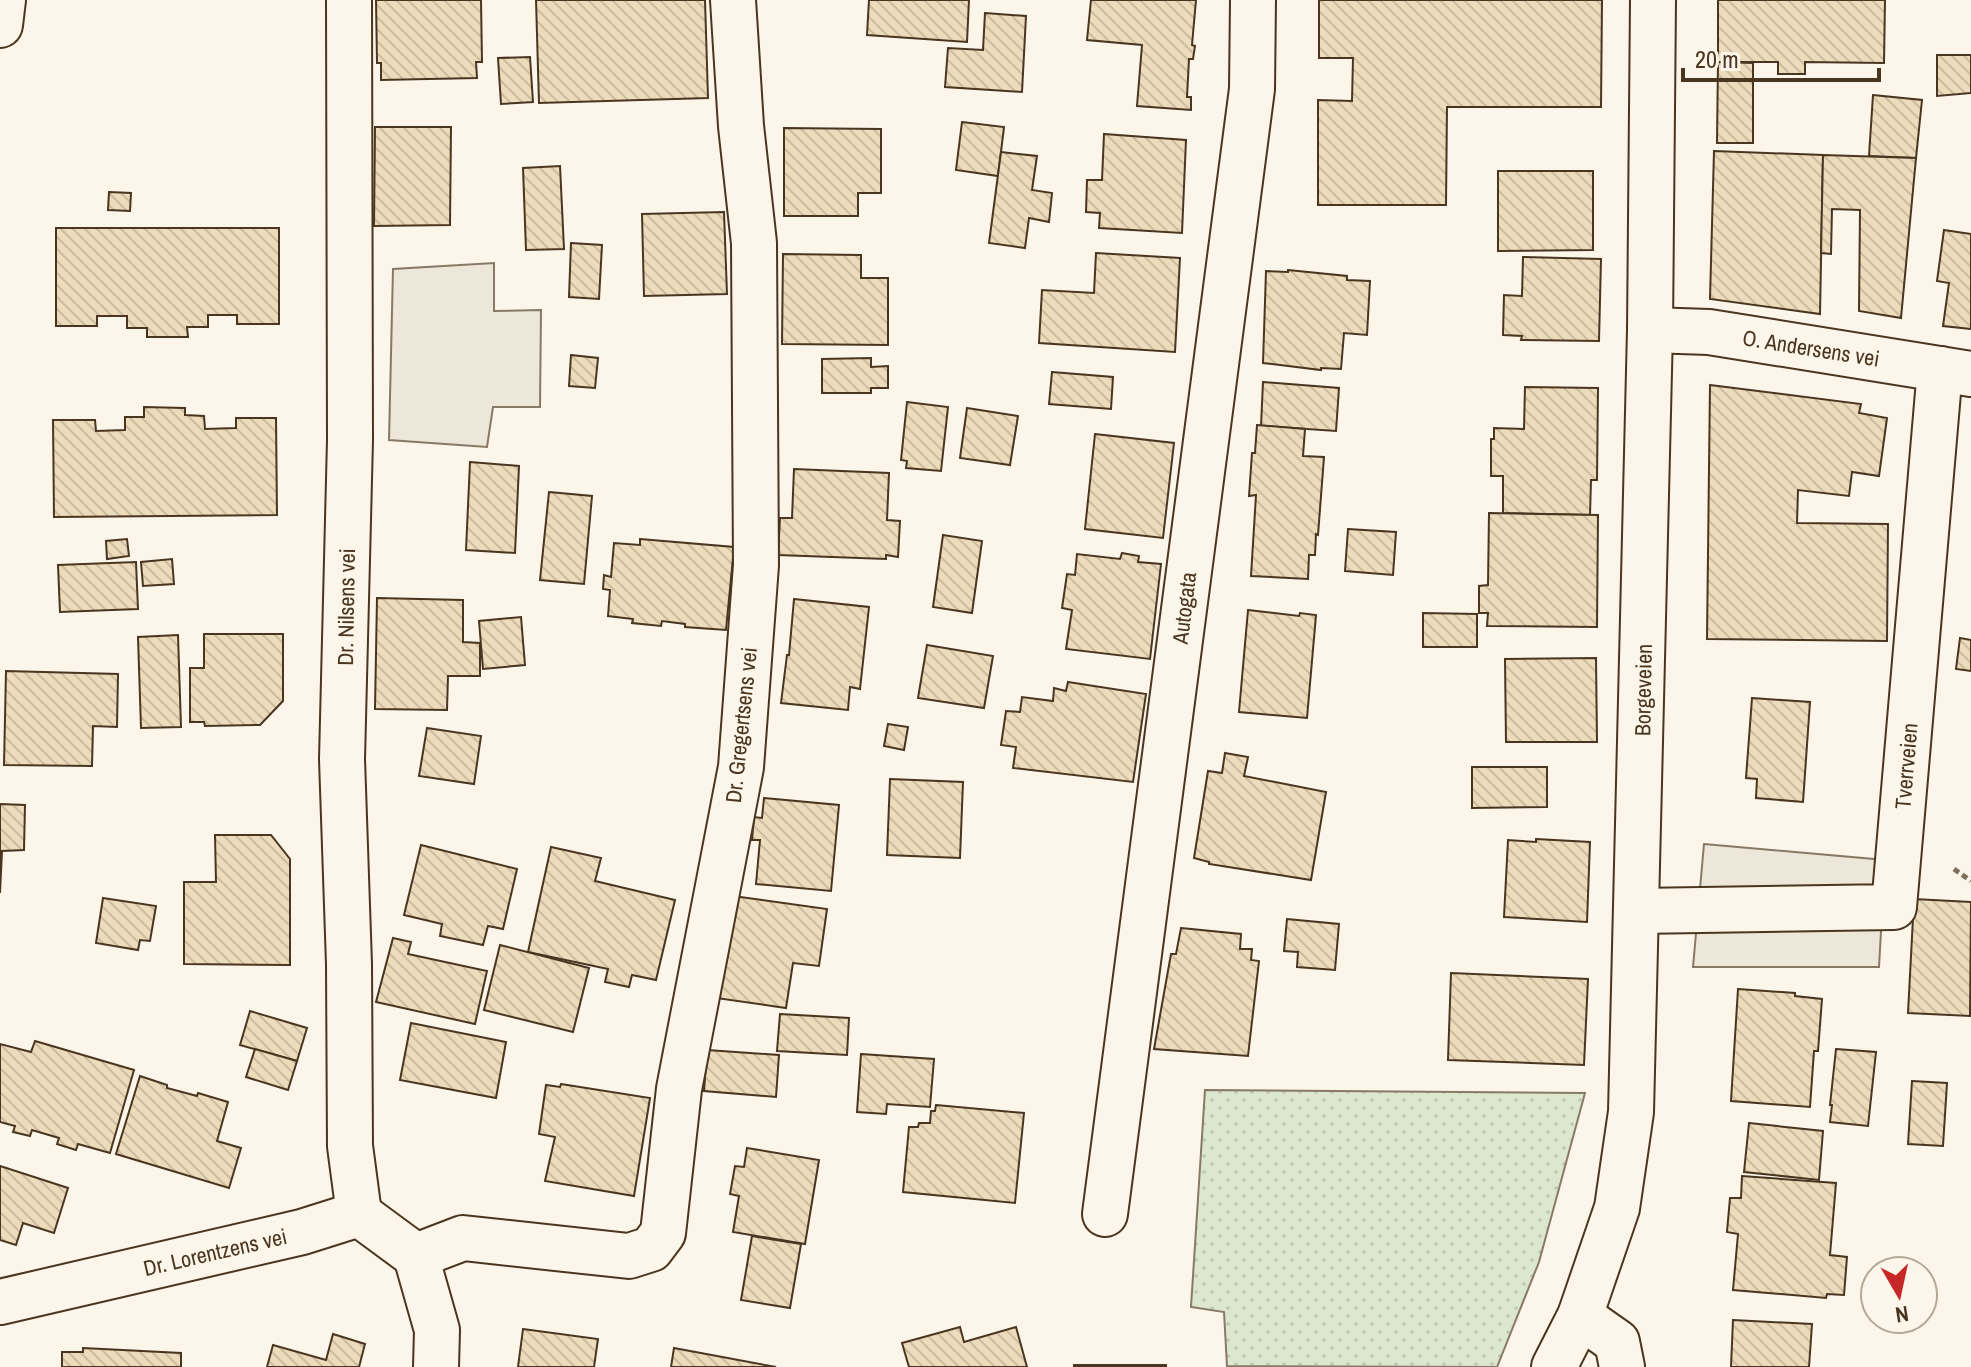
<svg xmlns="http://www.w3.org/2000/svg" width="1971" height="1367" font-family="'Archivo Narrow',sans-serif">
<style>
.grass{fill:url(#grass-dots);stroke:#887966;stroke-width:2}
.parking{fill:#ede7d9;stroke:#887966;stroke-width:2}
.building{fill:url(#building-back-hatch);stroke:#4a3520;stroke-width:2}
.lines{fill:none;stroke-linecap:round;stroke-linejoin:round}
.street-casing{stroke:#4a3520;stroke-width:48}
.secondary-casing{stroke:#4a3520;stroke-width:48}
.path{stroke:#7f6f5c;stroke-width:5;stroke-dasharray:6 4;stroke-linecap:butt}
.street{stroke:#fbf6e9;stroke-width:44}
.secondary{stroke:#fbf6e9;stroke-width:44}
.labels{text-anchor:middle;stroke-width:6;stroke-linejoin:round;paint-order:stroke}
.street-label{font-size:22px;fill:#4a3520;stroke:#fbf6e9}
</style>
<defs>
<pattern id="grass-dots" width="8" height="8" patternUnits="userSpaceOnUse" patternTransform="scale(2)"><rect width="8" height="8" fill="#dce7d0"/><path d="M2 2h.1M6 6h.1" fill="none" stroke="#bec7b2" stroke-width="1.8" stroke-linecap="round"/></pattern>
<pattern id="building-back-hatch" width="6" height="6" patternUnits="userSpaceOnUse" patternTransform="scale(2)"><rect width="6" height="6" fill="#ecdcbc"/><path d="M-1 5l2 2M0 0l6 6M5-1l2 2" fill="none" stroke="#ccbda1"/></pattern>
</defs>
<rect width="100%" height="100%" fill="#fbf6e9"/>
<polygon class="grass" points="1205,1090 1585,1093 1539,1262 1497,1367 1227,1366 1224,1312 1191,1307"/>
<g class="parking">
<polygon points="494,263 494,311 541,310 540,407 493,407 487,447 389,440 393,269"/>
<polygon points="1704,844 1885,860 1879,967 1693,967"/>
</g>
<g class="building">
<polygon points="376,0 481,0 482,62 476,62 477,78 381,80 381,63 377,63"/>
<polygon points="536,0 705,0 708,98 539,103"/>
<polygon points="869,0 969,0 967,42 867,35"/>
<polygon points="1091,0 1196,0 1192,45 1195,46 1193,59 1189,59 1187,97 1191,97 1191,110 1137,106 1142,45 1087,40"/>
<polygon points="1319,0 1602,0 1601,107 1447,107 1446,205 1318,205 1318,100 1352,101 1353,58 1319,58"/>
<polygon points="1718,0 1885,0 1884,63 1805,62 1805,74 1778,74 1778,62 1718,62"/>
<polygon points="985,13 1026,16 1022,92 945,87 948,48 983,50"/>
<polygon points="1937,55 1971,55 1971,93 1937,96"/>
<polygon points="530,57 533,102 501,104 498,58"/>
<polygon points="1718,62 1753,63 1753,143 1717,143"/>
<polygon points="1873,95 1922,100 1916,158 1869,156"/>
<polygon points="962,122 1004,127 998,176 956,170"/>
<polygon points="375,127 451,127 450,225 374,226"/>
<polygon points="784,128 881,129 881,193 858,193 858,216 784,216"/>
<polygon points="1104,134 1186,140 1182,233 1099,228 1100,213 1086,212 1087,180 1102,180"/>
<polygon points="1714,151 1823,155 1820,314 1710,299"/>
<polygon points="1001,152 1037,156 1032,190 1052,193 1049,222 1029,218 1025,248 989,243"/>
<polygon points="1823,155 1916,158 1901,318 1859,311 1860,210 1832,209 1831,254 1821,253"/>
<polygon points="560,166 564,249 526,250 523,168"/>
<polygon points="1498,171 1593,171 1593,250 1498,251"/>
<polygon points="109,192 131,193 130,211 108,210"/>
<polygon points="724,212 727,294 644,296 642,214"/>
<polygon points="56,228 279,228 279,324 237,324 237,315 208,315 208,327 187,327 188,337 147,337 147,328 127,328 127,316 97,316 97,326 56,326"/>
<polygon points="1944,230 1971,234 1971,329 1943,326 1949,283 1937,281"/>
<polygon points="571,243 602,245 599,299 569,297"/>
<polygon points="1096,253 1180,258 1175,352 1039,343 1042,290 1094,293"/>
<polygon points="783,254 861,255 861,278 888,278 888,345 782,344"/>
<polygon points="1523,257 1601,259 1599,341 1521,340 1522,336 1503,335 1504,295 1522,296"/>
<polygon points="1288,270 1347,276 1347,280 1370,281 1367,335 1344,333 1341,369 1321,368 1321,370 1263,363 1266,271 1288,272"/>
<polygon points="571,355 598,358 595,388 569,386"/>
<polygon points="871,358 871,367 888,366 888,388 871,388 871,393 822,393 822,359"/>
<polygon points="1052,372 1113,377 1111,409 1049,404"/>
<polygon points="1263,382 1339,388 1336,431 1261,426"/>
<polygon points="1710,385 1861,404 1859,413 1887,418 1879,476 1852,472 1849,496 1798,490 1797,523 1888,524 1887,641 1707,639"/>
<polygon points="1525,387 1598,388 1597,480 1591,480 1590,515 1503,513 1503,476 1491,476 1491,439 1494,439 1494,428 1524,429"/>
<polygon points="907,402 948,407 941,471 906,468 907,461 901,460"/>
<polygon points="144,407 185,408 185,415 204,416 205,429 236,428 236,418 276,418 277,515 54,517 53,420 95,420 96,431 125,430 125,417 144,417"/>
<polygon points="967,408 1018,416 1010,465 960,458"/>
<polygon points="1257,425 1305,429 1303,456 1324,457 1318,535 1316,534 1315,555 1309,555 1308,579 1251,576 1256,495 1249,496 1252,453 1255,453"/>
<polygon points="1095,434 1174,443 1163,538 1085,529"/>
<polygon points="470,462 519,466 515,553 466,550"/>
<polygon points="794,469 889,473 887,520 900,521 898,557 886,555 886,559 778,555 780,518 792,518"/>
<polygon points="549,492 592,496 584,584 540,580"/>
<polygon points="1489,513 1598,515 1597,627 1487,626 1488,613 1479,613 1479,586 1488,585"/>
<polygon points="1348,529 1396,532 1393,575 1345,571"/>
<polygon points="943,535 982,541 972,613 933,607"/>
<polygon points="127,539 129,556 107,559 106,541"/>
<polygon points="640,539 734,547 726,630 685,627 685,624 662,621 661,626 632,623 633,619 608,616 610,590 603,589 604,575 611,577 614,543 640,545"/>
<polygon points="1122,553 1139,556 1138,562 1161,564 1150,659 1066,649 1072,610 1062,608 1067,574 1075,575 1077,554 1120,559"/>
<polygon points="172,559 174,584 143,586 141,562"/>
<polygon points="136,562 138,609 60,612 58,565"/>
<polygon points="377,598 463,600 463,642 480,643 480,676 448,676 447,710 375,709"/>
<polygon points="794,599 869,607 860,689 850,687 848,710 781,703 787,655 789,655"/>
<polygon points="1248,610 1299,616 1300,613 1316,615 1307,718 1239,712"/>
<polygon points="1423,613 1477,614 1477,647 1423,647"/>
<polygon points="521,617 525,665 483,669 479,621"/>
<polygon points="204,634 283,634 283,701 260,725 205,726 204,722 190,722 190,668 204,668"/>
<polygon points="178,635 181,727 141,728 138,637"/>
<polygon points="1960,638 1971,640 1971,671 1956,669"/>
<polygon points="927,645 993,656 984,708 918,698"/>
<polygon points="1596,658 1597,742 1506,742 1505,659"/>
<polygon points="6,671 118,674 117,727 93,726 92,766 4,765"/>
<polygon points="1068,682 1146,694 1133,782 1013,768 1016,747 1001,745 1006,711 1020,712 1022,697 1053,701 1054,688 1066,691"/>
<polygon points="1752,698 1810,702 1803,802 1756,798 1757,779 1746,778"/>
<polygon points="888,724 908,727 904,750 884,746"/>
<polygon points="427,728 481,736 474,784 419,776"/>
<polygon points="1225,753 1248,757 1244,776 1326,792 1311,880 1209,864 1209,862 1194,858 1208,771 1222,773"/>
<polygon points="1472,767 1547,767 1547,807 1472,808"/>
<polygon points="890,779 963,782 960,858 887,855"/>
<polygon points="764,798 839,805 831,891 756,884 760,840 752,840 754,817 762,818"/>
<polygon points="0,804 25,805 24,850 2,851 0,893"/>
<polygon points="215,835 271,835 290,859 290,965 184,964 184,882 216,882"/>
<polygon points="1536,839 1590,842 1587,922 1504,917 1508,840 1536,842"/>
<polygon points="421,845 517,869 503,929 488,926 483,945 440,936 442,924 404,915"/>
<polygon points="551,847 601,858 595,881 675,900 656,980 632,975 629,987 605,982 608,969 528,952"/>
<polygon points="733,896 827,909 819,966 793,963 786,1008 716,998"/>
<polygon points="103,898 156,906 150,941 140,940 138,950 96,943"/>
<polygon points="1914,899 1971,902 1970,1016 1908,1013"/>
<polygon points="1287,919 1339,924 1335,970 1297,967 1298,952 1284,951"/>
<polygon points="1181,928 1241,934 1240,949 1252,949 1251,960 1259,961 1248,1056 1154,1049 1171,954 1176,954"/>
<polygon points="393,938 411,942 408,954 487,971 475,1024 376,1002"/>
<polygon points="500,945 589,968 573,1032 484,1010"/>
<polygon points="1451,973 1588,979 1584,1065 1448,1060"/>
<polygon points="1738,989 1795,993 1795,996 1822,999 1818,1051 1814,1051 1810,1107 1731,1101"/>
<polygon points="250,1011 307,1028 297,1061 240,1045"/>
<polygon points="780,1014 849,1018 847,1055 777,1051"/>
<polygon points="411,1023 506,1042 496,1098 400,1080"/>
<polygon points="35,1041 134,1070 110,1153 78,1144 76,1150 57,1144 59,1138 32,1130 30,1136 13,1132 15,1126 0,1122 0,1044 31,1052"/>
<polygon points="255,1049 297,1061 288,1090 246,1077"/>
<polygon points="1836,1049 1876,1052 1868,1126 1830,1122 1832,1105 1830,1105"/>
<polygon points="707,1050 779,1055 776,1097 704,1091"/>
<polygon points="861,1054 934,1059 930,1107 887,1104 886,1114 857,1112"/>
<polygon points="140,1076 167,1085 167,1088 197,1096 198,1093 228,1102 217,1141 241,1148 229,1188 116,1154"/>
<polygon points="1912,1081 1947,1083 1943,1146 1908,1144"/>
<polygon points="561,1084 650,1098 634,1196 545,1181 555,1137 539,1134 546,1085 560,1087"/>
<polygon points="936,1105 1024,1113 1015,1203 903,1192 909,1127 918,1127 919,1123 930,1123 931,1111 935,1111"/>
<polygon points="1749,1123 1823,1131 1819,1180 1744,1172"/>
<polygon points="747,1148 819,1160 805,1244 733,1232 739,1196 730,1194 735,1166 744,1167"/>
<polygon points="0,1166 68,1188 54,1233 23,1223 16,1245 0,1240"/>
<polygon points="1742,1176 1836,1183 1830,1255 1847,1257 1844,1295 1827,1294 1826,1298 1733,1290 1738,1234 1727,1232 1730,1198 1741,1198"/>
<polygon points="752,1236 801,1244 790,1308 741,1300"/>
<polygon points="1733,1320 1812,1324 1809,1367 1731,1367"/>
<polygon points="960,1327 964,1342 1016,1327 1027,1367 909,1367 902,1343"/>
<polygon points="523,1329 598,1339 594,1367 518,1367"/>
<polygon points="333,1334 365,1344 359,1367 267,1367 273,1345 326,1360"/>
<polygon points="83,1348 181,1353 181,1367 62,1367 62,1352 83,1352"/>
<polygon points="674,1348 776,1367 671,1367"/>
<rect x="1074" y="1365" width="92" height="2"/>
</g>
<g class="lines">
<g class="street-casing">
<g id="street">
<polyline points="349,0 350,440 342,759 349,964 350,1146 359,1214"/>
<polyline points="0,25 3,0"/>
<polyline points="1650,330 1709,332 1971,374"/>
<polyline points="1638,911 1894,907 1940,369"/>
<polyline points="1105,1214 1252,89 1253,0"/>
<polyline points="416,1256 463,1238 629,1256 651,1249 663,1233 679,1089 741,767 756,565 754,243 741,126 733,0"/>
<polyline points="416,1256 437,1330 436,1367"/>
<polyline points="0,1302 302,1232 359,1214 416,1256"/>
<polyline points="1580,1316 1617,1342 1622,1367"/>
</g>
</g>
<g class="secondary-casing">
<polyline id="secondary" points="1554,1367 1580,1316 1617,1208 1631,1112 1650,330 1653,0"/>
</g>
<polyline class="path" points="1954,869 1971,881"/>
<use href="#street" class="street"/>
<use href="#secondary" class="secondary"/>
</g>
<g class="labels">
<g class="street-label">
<text transform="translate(1811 348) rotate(9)" y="8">O. Andersens vei</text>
<text transform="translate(346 607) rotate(-89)" y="8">Dr. Nilsens vei</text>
<text transform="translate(1184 608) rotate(-83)" y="8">Autogata</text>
<text transform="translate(1643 690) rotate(-89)" y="8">Borgeveien</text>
<text transform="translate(741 725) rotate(-84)" y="8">Dr. Gregertsens vei</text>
<text transform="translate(1906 766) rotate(-85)" y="8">Tverrveien</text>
<text transform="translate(215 1252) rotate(-13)" y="8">Dr. Lorentzens vei</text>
</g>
</g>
<g transform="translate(1899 1295) rotate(171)"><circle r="38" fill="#fbf6e9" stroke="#b4a999" stroke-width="2"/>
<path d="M0-6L14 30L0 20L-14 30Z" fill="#c62828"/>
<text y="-12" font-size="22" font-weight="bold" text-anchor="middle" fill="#4a3520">N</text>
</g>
<path d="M1683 68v12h196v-12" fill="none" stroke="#4a3520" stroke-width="4"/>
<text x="1695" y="68" font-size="24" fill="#4a3520" stroke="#fbf6e9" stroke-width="6" paint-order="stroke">20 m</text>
</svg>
